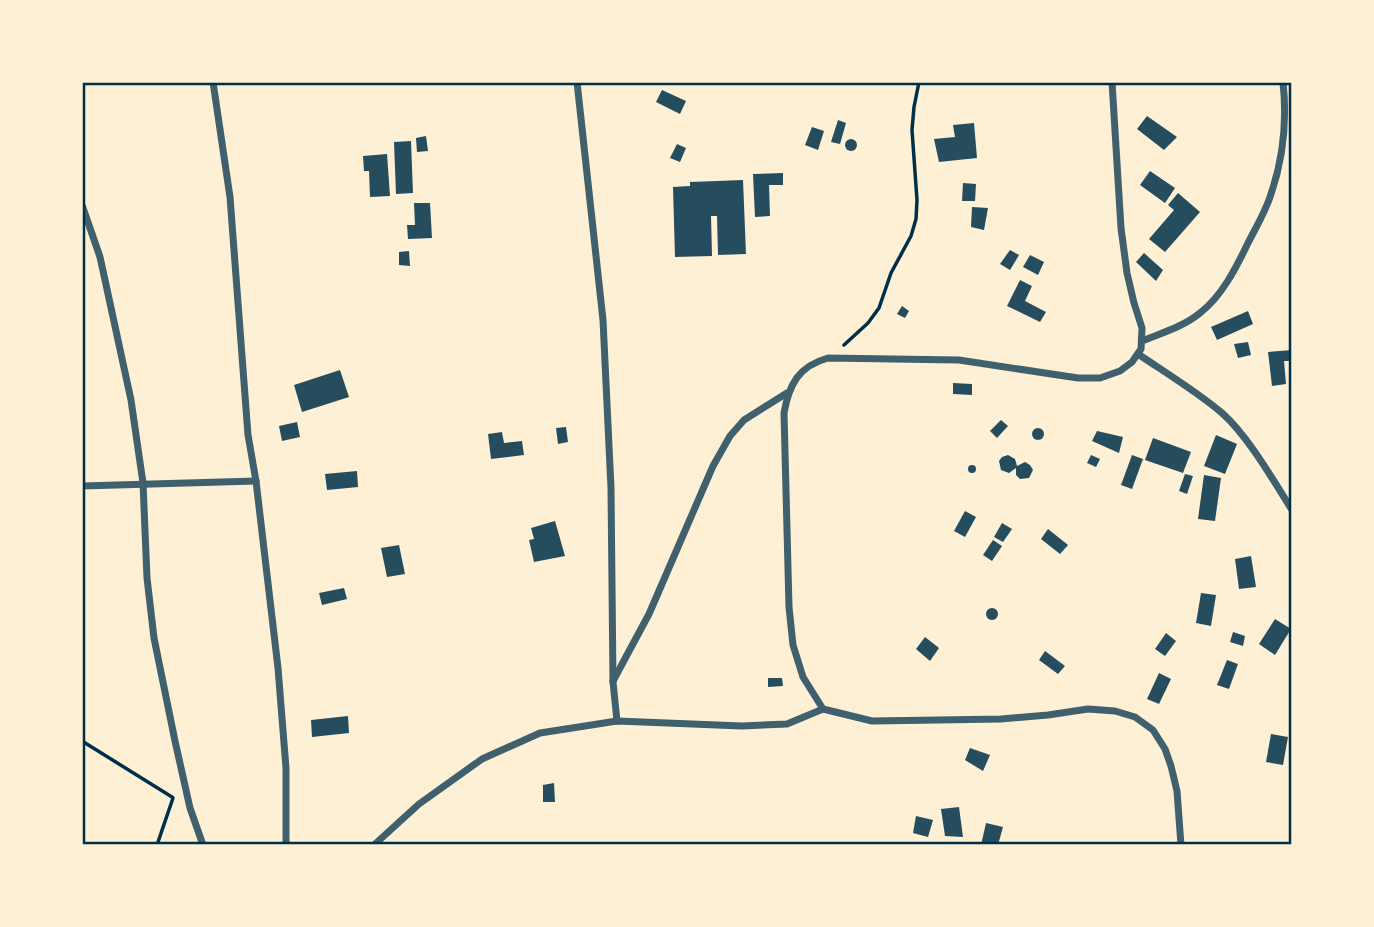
<svg xmlns="http://www.w3.org/2000/svg" width="1374" height="927" font-family="'Archivo Narrow',sans-serif">
<style>
.building{fill:#264d5e}
.lines{fill:none;stroke-linecap:round;stroke-linejoin:round}
.path{stroke:#003049;stroke-width:3.5}
.minor{stroke:#3f606c;stroke-width:7}
.neatline{fill:none;stroke:#003049;stroke-width:2.5}
</style>
<rect width="100%" height="100%" fill="#fdf0d5"/>
<g class="building">
<polygon points="662,90 686,101 680,114 656,102"/>
<polygon points="1147,116 1177,137 1164,150 1137,129"/>
<polygon points="838,120 846,123 840,144 831,142"/>
<polygon points="974,123 977,158 939,162 934,139 955,137 953,125"/>
<polygon points="812,127 824,131 818,150 805,145"/>
<polygon points="426,136 428,151 417,152 416,138"/>
<circle cx="851" cy="145" r="6"/>
<polygon points="411,141 413,193 396,194 394,142"/>
<polygon points="677,144 686,148 680,162 670,158"/>
<polygon points="387,154 390,196 370,197 369,171 364,171 363,156"/>
<polygon points="1150,171 1175,188 1165,203 1140,185"/>
<polygon points="783,173 783,185 769,185 770,216 755,217 753,174"/>
<polygon points="743,180 746,254 718,255 717,216 711,216 712,256 675,257 673,187 690,186 690,182"/>
<polygon points="963,183 976,184 975,201 962,201"/>
<polygon points="1178,193 1200,212 1165,252 1149,239 1174,210 1168,205"/>
<polygon points="414,203 430,203 432,238 408,239 407,225 415,225"/>
<polygon points="972,207 988,208 984,230 971,227"/>
<polygon points="1010,250 1019,255 1010,270 1000,264"/>
<polygon points="409,251 410,266 399,265 399,252"/>
<polygon points="1144,253 1163,270 1156,281 1136,262"/>
<polygon points="1030,255 1044,262 1038,275 1023,267"/>
<polygon points="1020,280 1032,286 1025,301 1046,312 1040,322 1007,306"/>
<polygon points="902,306 909,311 905,318 897,314"/>
<polygon points="1248,311 1253,324 1217,340 1211,327"/>
<polygon points="1248,342 1251,355 1238,358 1234,344"/>
<polygon points="1292,350 1292,361 1284,361 1286,384 1272,386 1268,352"/>
<polygon points="340,370 349,397 302,412 294,385"/>
<polygon points="953,383 972,384 972,395 953,394"/>
<polygon points="1001,420 1008,426 997,438 990,431"/>
<polygon points="297,422 300,437 282,441 279,426"/>
<polygon points="566,427 568,442 558,444 556,428"/>
<circle cx="1038" cy="434" r="6"/>
<polygon points="1097,431 1123,437 1119,453 1092,441"/>
<polygon points="502,432 504,443 522,441 524,455 491,459 488,434"/>
<polygon points="1216,435 1237,444 1225,474 1204,466"/>
<polygon points="1153,438 1191,452 1183,473 1145,460"/>
<polygon points="1008,455 1015,459 1017,466 1025,462 1030,465 1033,470 1029,478 1020,479 1016,475 1016,468 1009,473 1001,470 999,461 1002,457"/>
<polygon points="1091,455 1100,459 1096,467 1087,463"/>
<polygon points="1132,455 1143,459 1132,489 1121,485"/>
<circle cx="972" cy="469" r="4"/>
<polygon points="357,471 358,487 327,490 325,474"/>
<polygon points="1185,474 1193,476 1187,494 1179,491"/>
<polygon points="1204,475 1221,478 1215,521 1198,519"/>
<polygon points="965,511 976,517 965,537 954,531"/>
<polygon points="555,521 565,556 534,562 529,540 534,539 531,528"/>
<polygon points="1002,523 1012,529 1003,542 994,537"/>
<polygon points="1048,529 1068,545 1060,554 1041,539"/>
<polygon points="993,540 1002,546 992,561 983,555"/>
<polygon points="399,545 405,574 387,577 381,548"/>
<polygon points="1251,556 1256,587 1239,589 1235,559"/>
<polygon points="344,588 347,599 322,605 319,593"/>
<polygon points="1201,593 1216,595 1211,626 1196,623"/>
<circle cx="992" cy="614" r="6"/>
<polygon points="1275,619 1291,629 1275,655 1259,644"/>
<polygon points="1233,632 1245,636 1243,646 1230,642"/>
<polygon points="1166,633 1176,641 1165,656 1155,649"/>
<polygon points="925,637 939,648 930,661 916,649"/>
<polygon points="1045,651 1065,666 1058,674 1039,660"/>
<polygon points="1227,660 1238,664 1229,689 1217,685"/>
<polygon points="1159,673 1171,679 1159,704 1147,699"/>
<polygon points="768,678 782,678 783,686 768,687"/>
<polygon points="348,716 349,733 312,737 311,720"/>
<polygon points="1271,734 1288,737 1283,765 1266,762"/>
<polygon points="970,748 990,755 983,771 965,760"/>
<polygon points="554,783 555,802 543,802 543,785"/>
<polygon points="959,807 963,837 945,836 941,809"/>
<polygon points="916,816 933,820 928,837 913,833"/>
<polygon points="986,823 1003,827 998,845 981,845"/>
</g>
<g class="lines">
<g class="path">
<polyline points="844,345 868,323 879,308 891,273 911,236 916,219 917,200 912,130 914,107 919,82"/>
<polyline points="82,741 172,797"/>
<polyline points="157,845 173,798"/>
</g>
<g class="minor">
<polyline points="213,82 230,197 248,435 256,481 278,668 286,768 286,845"/>
<polyline points="577,82 603,320 611,488 613,682 617,721"/>
<path d="M1112,82L1121,228L1127,273L1134,303L1142,328L1141,349L1132,362L1120,371L1100,378H1078L959,360L828,358C799,366 789,384 784,413L789,607L793,645L803,677L823,709L872,721L1001,719L1048,715L1088,709L1115,711L1135,717L1153,730L1165,749L1171,766L1177,791L1181,845"/>
<polyline points="82,205 100,257 131,400 143,483 147,578 154,638 175,741 190,808 203,845"/>
<path d="M1142,341C1161,333 1183,327 1200,313C1222,296 1236,268 1248,243C1256,227 1266,211 1271,194C1283,159 1287,119 1283,82"/>
<path d="M1138,354C1166,373 1196,391 1222,413C1248,436 1273,480 1292,510"/>
<polyline points="82,486 256,481"/>
<polyline points="613,681 649,614 713,466 730,436 744,420 787,393"/>
<polyline points="374,845 419,804 482,759 540,733 617,721 742,726 787,724 823,709"/>
</g>
</g>
<rect width="1374" height="927" fill="none" stroke="#fdf0d5" stroke-width="168"/>
<rect x="84" y="84" width="1206" height="759" class="neatline"/>
</svg>
